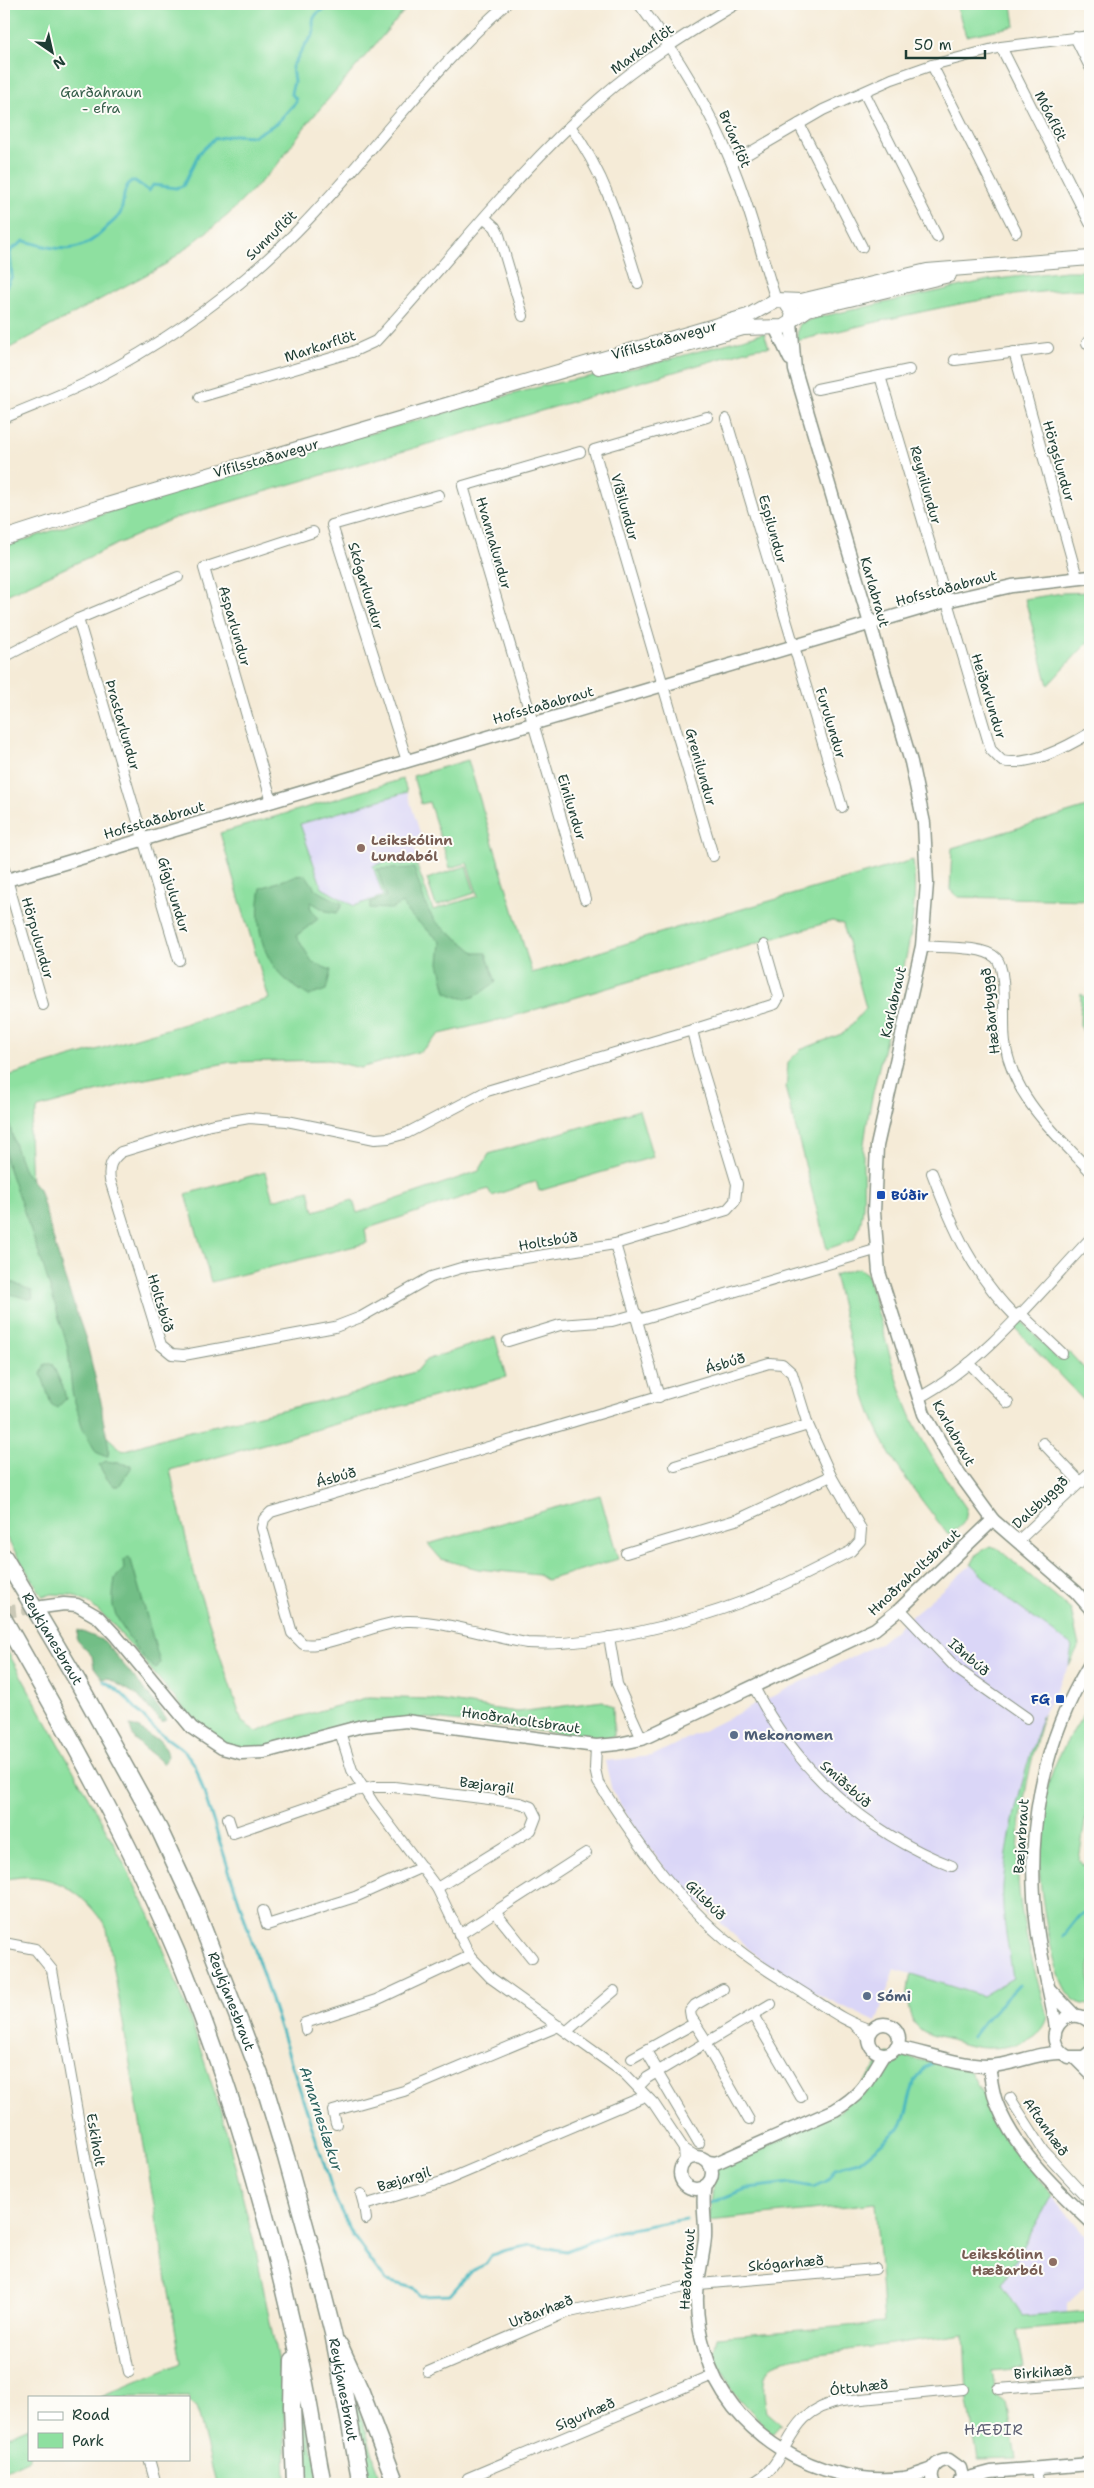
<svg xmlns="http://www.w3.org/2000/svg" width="1094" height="2488" font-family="'Shantell Sans',sans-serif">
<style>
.built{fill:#dad6f7}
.green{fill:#8ee0a0;stroke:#568e6a}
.forest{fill:#72be86;stroke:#487e5d}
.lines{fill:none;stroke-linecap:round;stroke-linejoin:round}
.stream{stroke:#49b8bf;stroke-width:3}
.tertiary-tunnel{stroke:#cac8b6;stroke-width:12;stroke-dasharray:12 6;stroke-linecap:butt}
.minor-casing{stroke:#8a9486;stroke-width:12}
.tertiary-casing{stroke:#8a9486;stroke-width:15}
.secondary-casing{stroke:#8a9486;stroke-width:16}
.trunk-casing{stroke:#8a9486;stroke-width:19}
.minor{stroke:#fff;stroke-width:10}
.tertiary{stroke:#fff;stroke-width:12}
.secondary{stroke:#fff;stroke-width:14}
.trunk{stroke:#fff;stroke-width:16}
.education-dot{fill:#8d6e63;stroke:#fdfcf7;stroke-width:2}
.transit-dot{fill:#1a4fb4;stroke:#fdfcf7;stroke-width:2}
.service-dot{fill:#5c6f8a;stroke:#fdfcf7;stroke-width:2}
.labels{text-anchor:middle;stroke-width:4;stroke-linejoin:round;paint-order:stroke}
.street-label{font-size:14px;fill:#1f3d34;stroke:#fdfcf7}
.park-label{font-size:14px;fill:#355e4a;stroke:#fdfcf7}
.education-label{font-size:14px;font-weight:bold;fill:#785e54;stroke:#fdfcf7;text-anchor:start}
.transit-label{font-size:14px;font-weight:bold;fill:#164399;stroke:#fdfcf7;text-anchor:start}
.service-label{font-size:14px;font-weight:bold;fill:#4e5e75;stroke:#fdfcf7;text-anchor:start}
.water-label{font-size:15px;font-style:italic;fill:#2c625e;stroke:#fdfcf7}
.neighbourhood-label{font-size:15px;letter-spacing:1px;fill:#606375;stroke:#fdfcf7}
</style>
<rect width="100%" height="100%" fill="#fdfcf7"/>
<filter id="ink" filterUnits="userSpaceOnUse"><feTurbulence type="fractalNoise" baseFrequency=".02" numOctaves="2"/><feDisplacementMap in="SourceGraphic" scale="10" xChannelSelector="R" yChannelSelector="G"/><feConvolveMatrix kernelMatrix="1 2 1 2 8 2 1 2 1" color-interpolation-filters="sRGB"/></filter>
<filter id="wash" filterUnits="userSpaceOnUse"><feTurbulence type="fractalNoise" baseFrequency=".0096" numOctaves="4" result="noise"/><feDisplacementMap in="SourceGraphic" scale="20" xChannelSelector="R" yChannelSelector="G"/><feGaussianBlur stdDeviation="1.12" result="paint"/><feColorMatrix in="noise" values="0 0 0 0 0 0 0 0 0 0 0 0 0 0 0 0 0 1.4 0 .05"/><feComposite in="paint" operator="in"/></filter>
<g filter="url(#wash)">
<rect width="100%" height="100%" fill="#f5ebd7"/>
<g class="built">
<polygon points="407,792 421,836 411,839 418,860 401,865 398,858 373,866 383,896 354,906 322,888 300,824"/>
<polygon points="971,1565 1010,1601 1073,1646 1069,1666 1043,1714 1026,1768 1014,1826 1003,1888 1008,1947 1014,1978 982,1996 895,1969 876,2022 809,1990 761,1960 675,1881 638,1833 612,1791 605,1761 652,1756 880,1643"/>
<polygon points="1052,2196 1090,2242 1090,2282 1067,2304 1067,2313 1022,2316 1002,2284"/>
</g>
<g class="green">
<polygon points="4,4 410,4 306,125 277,165 228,215 166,264 4,351"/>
<polygon points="956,4 1012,4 1015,26 966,36"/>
<path d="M1066,271H1090V289C991,291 892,319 796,341L799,324L815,318L989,280Z"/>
<polygon points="764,333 769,347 756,348 172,519 4,596 4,546 6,546 182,488 393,427 546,385 649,365"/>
<polygon points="1090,592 1090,640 1048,685 1025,599 1062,593"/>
<path d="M468,760L532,973L676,928L913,860C919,908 907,957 895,1003C884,1049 870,1096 864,1144C860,1172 870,1218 853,1240L827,1249L786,1091L788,1062L800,1050L844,1033L866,1008L843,924L832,921L507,1018L440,1034L421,1051L360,1068L329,1060L231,1062L135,1081L38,1108L29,1131L31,1189L95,1426L123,1451L173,1435L355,1393L417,1371L426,1360L495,1337L506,1377L170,1470L197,1585L242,1722L257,1732L280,1722L369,1697L429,1699L518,1712L603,1701L613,1707L614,1736L608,1739L426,1718L276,1745L241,1749L223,1744L207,1733L184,1709L111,1622L90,1604L72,1595L52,1594L43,1597L4,1534V1077L269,999L220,833L403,779L407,792L300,824L322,888L354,906L383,896L373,866L398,858L401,865L415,861L433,910L478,896L467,863L450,868L429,802L421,804L413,776Z"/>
<polygon points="1090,806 1090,900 958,897 950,890 952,848"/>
<polygon points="466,866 475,893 436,906 427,879"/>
<polygon points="1081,994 1090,1000 1090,1048 1080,1025"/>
<polygon points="639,1110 653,1157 539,1191 536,1181 492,1196 488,1189 365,1229 367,1243 211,1282 186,1194 265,1172 273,1200 309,1190 314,1211 353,1200 357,1213 479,1171 489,1154"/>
<path d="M858,1268L867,1274C880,1319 891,1365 908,1409C922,1445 945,1477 966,1508C968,1523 960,1527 948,1535C929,1509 908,1484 892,1457C859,1402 850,1335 834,1275Z"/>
<polygon points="1021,1320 1059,1361 1069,1352 1090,1375 1090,1407 1014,1327"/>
<polygon points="600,1495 618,1559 547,1580 539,1575 478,1569 441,1559 428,1544"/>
<polygon points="990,1546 997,1548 1071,1610 1079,1646 1069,1666 1072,1646 1010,1601 971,1565 977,1554"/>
<path d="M4,1645L113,1842L152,1920L189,2015L223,2118L256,2251L284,2393L286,2484H216L197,2407L189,2402V2397H101L181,2363L107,1929C84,1891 49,1868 4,1880Z"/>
<path d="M1090,1703V1789L1079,1860L1083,1865H1090V2005C1083,2005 1075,2002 1070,1996C1052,1976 1039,1889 1039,1860C1039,1831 1043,1797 1053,1770C1062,1746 1078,1725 1090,1703Z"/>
<path d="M1043,1714C1032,1759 1020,1806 1018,1852C1015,1908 1033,1963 1047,2016C1042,2044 999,2051 976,2047C968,2046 959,2043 950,2040C939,2037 924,2035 916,2025C905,2012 907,1989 911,1974L982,1996L1013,1978C1009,1949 1001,1916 1003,1886C1008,1828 1025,1770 1043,1714Z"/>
<path d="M888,2053L970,2071L1000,2127L1052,2196L1002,2284L1022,2316L1090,2311V2323L1017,2330L1024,2368L992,2371L996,2394L1007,2403L1016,2459L978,2460L967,2396L964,2334L797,2357C790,2359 780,2360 774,2364C759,2375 764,2397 767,2412L781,2424L772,2434L732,2390L714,2353L717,2337L884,2323L875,2203L709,2221L715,2170L839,2112Z"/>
<polygon points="352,2386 382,2484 368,2484 349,2387"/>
<polygon points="301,2400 321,2484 303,2484"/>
<polygon points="29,2427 29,2459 4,2471 4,2438"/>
</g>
<g class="forest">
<path d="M414,868C419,882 423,902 431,915C441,931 462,939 475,953H486L496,982C475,996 471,1005 446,992L439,963L441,942L408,913L402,903L392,909L370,908V902L386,897L377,869Z"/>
<path d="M306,875L316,890L343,904L337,913L326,911L311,902L310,907L318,919L296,936L313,963L331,970L326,990L309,996C300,990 291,985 284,978C259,954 255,919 261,888L295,876Z"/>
<path d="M4,1088L7,1092L8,1118L15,1146L24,1171L39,1189L64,1276L86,1340L102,1406C101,1423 111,1440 108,1456H104L96,1452L83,1429L72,1392L68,1348L44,1268L6,1161Z"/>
<polygon points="4,1282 14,1283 32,1291 33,1298 28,1299 4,1292"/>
<polygon points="45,1364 52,1364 63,1387 66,1399 57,1408 51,1404 41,1373"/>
<polygon points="106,1461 131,1465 131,1468 119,1486 114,1486 106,1478 99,1465"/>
<path d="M129,1557L131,1560L160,1663L156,1669C144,1663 114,1619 113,1605C112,1597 114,1587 115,1578L124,1569L123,1560Z"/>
<polygon points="78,1630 104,1641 153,1700 167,1720 161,1722 137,1695 107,1678 103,1679 94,1667 92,1656 77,1640"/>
<path d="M130,1726L139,1728L152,1738L158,1739L166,1748L168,1756L163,1764C154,1752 133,1746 130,1726Z"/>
</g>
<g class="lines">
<g class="stream">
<path d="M4,290L12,276L10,253L12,249L24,241C59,250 79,257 106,228C110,224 117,219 120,214C125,203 121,191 131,181H135L149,191L153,185L176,188L183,186L199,153L214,139L234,135L254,136L277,123L296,102V99L291,93L294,82L292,67L305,45L313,35C315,30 313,27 313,22C315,4 341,9 352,4"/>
<path d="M104,1681C125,1692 138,1713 155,1729C171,1743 183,1746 195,1765L336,2201L353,2236L380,2273L387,2281L413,2288L420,2296L450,2295L471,2271L486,2264L492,2255L503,2251L530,2245L566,2251L615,2232L685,2219"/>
<polyline points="1063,1936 1079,1916 1090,1908"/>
<polyline points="972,2037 987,2018 1019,1985"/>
<polyline points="710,2203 748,2188 791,2183 814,2187 827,2181 835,2168 859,2162 899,2129 904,2120 915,2079 925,2067 931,2064"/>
</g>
</g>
</g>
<g filter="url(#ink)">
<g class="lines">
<polyline class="tertiary-tunnel" points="4,1612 42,1607"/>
<g class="minor-casing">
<g id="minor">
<path d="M639,4C676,53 708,105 731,162C750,206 761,255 776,300"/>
<polyline points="1075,37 1090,67"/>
<polyline points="1001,47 1090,223"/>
<polyline points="932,65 1016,232"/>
<polyline points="864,92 937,237"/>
<polyline points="799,124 862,247"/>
<path d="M570,126C605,173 621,228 638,283"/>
<polyline points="732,163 823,110 892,79 932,65 1001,47 1090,36"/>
<polyline points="485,218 495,227 499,235 523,316"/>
<polyline points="1087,343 1090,343"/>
<polyline points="1014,352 1077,577"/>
<polyline points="955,360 1048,348"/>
<path d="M880,376L991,750L1002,761C1030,767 1067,747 1090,733"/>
<polyline points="817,389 909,370"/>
<path d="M200,397L352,352L376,341C450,260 517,171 599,99C641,62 688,33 736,4"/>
<polyline points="707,417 594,450 713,856"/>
<path d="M4,418C34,405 65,394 94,379C169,340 236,292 296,232C369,158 427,74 506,4"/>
<polyline points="726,419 842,807"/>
<polyline points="580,452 463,486 585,899"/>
<polyline points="78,619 179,960"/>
<polyline points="4,657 78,619 178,577"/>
<polyline points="407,761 332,525 439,495"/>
<polyline points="272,802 204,568 313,532"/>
<polyline points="4,869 43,1005"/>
<path d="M922,946C940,948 983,945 996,958C1008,970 1002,1024 1005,1043C1013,1097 1055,1133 1090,1171"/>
<path d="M692,1030L698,1055L737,1184L735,1201L727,1210L615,1244L461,1268L431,1277L361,1317L335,1327L184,1355L172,1354L161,1345L110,1180C108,1167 111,1160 121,1152L210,1125L249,1118L287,1121L375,1139L389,1138L407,1133L487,1091Z"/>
<polyline points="692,1030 775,1004 779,997 764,945"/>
<path d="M932,1173C953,1229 973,1274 1016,1317"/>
<polyline points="615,1244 659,1397"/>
<polyline points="1020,1313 1062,1353"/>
<polyline points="638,1320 875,1250"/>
<polyline points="508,1341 560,1325 612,1321 637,1314"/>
<path d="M769,1363L782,1364L792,1373L808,1425L831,1476L861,1529L860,1541L851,1551C817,1568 783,1587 747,1600C685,1624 592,1647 527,1643C491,1637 441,1620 407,1621C377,1622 326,1649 303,1644L292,1633L262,1528L264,1519L271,1512Z"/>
<polyline points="969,1363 1008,1403"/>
<path d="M918,1398C981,1366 1041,1291 1090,1239"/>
<polyline points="1043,1443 1081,1483"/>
<polyline points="675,1466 808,1425"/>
<polyline points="1018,1541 1090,1473"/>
<polyline points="626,1553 739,1519 831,1476"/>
<polyline points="900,1609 957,1669 1027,1718"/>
<polyline points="609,1637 617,1684 642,1739"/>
<path d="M754,1687C796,1770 865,1832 952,1866"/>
<polyline points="340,1732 352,1770 373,1803 437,1888 470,1956 491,1978 624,2073 654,2104 684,2149 697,2157"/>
<path d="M596,1746L595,1769L598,1782C638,1845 683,1910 745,1955C764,1969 785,1981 805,1994C827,2008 846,2023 872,2030"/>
<polyline points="228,1818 233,1833 355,1791 373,1787 394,1787 520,1803 531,1807 536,1817 531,1830 437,1888"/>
<polyline points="263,1911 267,1925 355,1897 422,1867"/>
<polyline points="495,1912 532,1958"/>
<polyline points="459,1935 586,1853"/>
<polyline points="4,1943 35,1949 52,1970 88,2174 129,2372"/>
<polyline points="753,2015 801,2097"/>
<polyline points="856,2026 869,2038"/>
<polyline points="306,2030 305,2023 376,2000 470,1956"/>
<polyline points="567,2031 614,1991"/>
<polyline points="707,2042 691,2017 690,2011 695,2005 723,1989"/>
<polyline points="705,2043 749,2120"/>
<polyline points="646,2051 658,2071"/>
<polyline points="632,2058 695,2023"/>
<polyline points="657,2072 699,2143"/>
<polyline points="638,2087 647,2078 771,2004"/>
<polyline points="1010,2098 1044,2151 1090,2201"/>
<polyline points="336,2124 333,2111 404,2091 559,2026"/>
<polyline points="684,2149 685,2161"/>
<polyline points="361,2194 364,2205"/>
<polyline points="366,2219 364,2205 442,2182 645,2096"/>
<polyline points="428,2372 565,2313 699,2284 875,2269"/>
<polyline points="998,2389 1090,2382"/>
<polyline points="149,2459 156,2484"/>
<polyline points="1035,2468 1039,2484"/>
<polyline points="468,2478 713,2375"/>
<path d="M750,2484C794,2465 780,2411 842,2401L963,2389"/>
</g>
</g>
<g class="tertiary-casing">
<g id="tertiary">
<polyline points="791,322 795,370 911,762 924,823 927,883 922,946 877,1146 874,1212 879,1272 924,1414 956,1469 993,1520 1076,1592 1090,1608"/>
<polyline points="775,327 790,359"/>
<polyline points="7,880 946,601 1012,586 1090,577"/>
<polyline points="42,1607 64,1604 77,1605 98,1617 115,1635 192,1728 222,1748 241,1753 264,1752 362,1726 406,1721 596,1746 618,1744 642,1739 875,1629 900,1609 993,1520"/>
<polyline points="1050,1990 1074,2015"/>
<path d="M1090,2022C1066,2001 1037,2039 1068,2057H1084L1090,2052"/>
<circle cx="884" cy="2039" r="15"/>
<path d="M1056,2028C1051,1994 1041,1961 1037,1927C1025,1835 1041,1744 1090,1664"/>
<path d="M896,2047C926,2053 957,2065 988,2066C1013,2066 1035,2052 1061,2053"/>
<polyline points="1075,2058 1090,2073"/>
<path d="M989,2066C991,2078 992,2092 997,2104C1015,2150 1055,2188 1090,2221"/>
<circle cx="696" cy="2173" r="16"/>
<path d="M708,2162L716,2163L835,2110C864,2093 867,2081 884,2054"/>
<path d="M705,2186C701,2203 706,2220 705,2238C703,2259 696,2281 697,2302C697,2318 700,2335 705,2351C727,2434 820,2488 904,2478C914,2476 924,2472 933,2469"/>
<polyline points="961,2480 991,2472 1090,2464"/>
<path d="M934,2484C928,2472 935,2460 949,2460L960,2468L962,2476L959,2484"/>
</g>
</g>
<g class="secondary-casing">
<g id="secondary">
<polyline points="792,320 808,309 949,275"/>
<polyline points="599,367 631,360 743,328 783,327 791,322 793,313 785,301"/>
<polyline points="4,538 97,508 748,316 776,300 801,301 927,271 1090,258"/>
</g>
</g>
<g class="trunk-casing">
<g id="trunk">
<path id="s1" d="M4,1557L78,1682L159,1829L192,1900L241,2025L265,2088L286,2157L312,2251L333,2333L361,2484"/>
<path d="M4,1620C66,1728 127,1836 176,1951C231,2082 271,2226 301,2365C310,2404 315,2445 323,2484"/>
<polyline points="340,2346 361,2392 396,2484"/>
<polyline points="293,2360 292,2406 295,2484"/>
</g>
</g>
<use href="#minor" class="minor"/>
<use href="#tertiary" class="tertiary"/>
<use href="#secondary" class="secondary"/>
<use href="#trunk" class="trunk"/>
</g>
</g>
<g class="education-dot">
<circle cx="361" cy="848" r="5"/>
<circle cx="1053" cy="2262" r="5"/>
</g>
<g class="transit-dot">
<rect x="876" y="1190" width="10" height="10" rx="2.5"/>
<rect x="1055" y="1694" width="10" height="10" rx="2.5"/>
</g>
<g class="service-dot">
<circle cx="734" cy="1735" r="5"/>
<circle cx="867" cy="1996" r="5"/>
</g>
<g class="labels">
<g class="street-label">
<text transform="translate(642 49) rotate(-36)" y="5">Markarflöt</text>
<text transform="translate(1051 116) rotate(63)" y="5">Móaflöt</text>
<text transform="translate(735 139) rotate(67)" y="5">Brúarflöt</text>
<text transform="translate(271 235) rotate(-44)" y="5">Sunnuflöt</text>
<text transform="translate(664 340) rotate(-16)" y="5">Vífilsstaðavegur</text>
<text transform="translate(320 346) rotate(-18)" y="5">Markarflöt</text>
<text transform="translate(266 458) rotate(-16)" y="5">Vífilsstaðavegur</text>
<text transform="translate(1059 461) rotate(74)" y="5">Hörgslundur</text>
<text transform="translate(926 485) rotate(74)" y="5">Reynilundur</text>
<text transform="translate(625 507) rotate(74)" y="5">Víðilundur</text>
<text transform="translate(773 529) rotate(74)" y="5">Espilundur</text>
<text transform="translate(494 543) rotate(74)" y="5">Hvannalundur</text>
<text transform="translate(366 586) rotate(73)" y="5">Skógarlundur</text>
<text transform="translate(946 588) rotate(-15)" y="5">Hofsstaðabraut</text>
<text transform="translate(875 592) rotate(74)" y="5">Karlabraut</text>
<text transform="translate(235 626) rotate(74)" y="5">Asparlundur</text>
<text transform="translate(989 696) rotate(73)" y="5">Heiðarlundur</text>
<text transform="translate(543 705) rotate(-16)" y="5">Hofsstaðabraut</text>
<text transform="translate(831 723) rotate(73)" y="5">Furulundur</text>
<text transform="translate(123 725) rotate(74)" y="5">Þrastarlundur</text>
<text transform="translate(701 767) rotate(74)" y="5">Grenilundur</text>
<text transform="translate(572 807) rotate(73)" y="5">Einilundur</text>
<text transform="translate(154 820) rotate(-16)" y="5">Hofsstaðabraut</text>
<text transform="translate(174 895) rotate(73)" y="5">Gígjulundur</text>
<text transform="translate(38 938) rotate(74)" y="5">Hörpulundur</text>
<text transform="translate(893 1002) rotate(-77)" y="5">Karlabraut</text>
<text transform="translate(990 1011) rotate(-96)" y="5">Hæðarbyggð</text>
<text transform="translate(548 1241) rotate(-9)" y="5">Holtsbúð</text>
<text transform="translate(161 1303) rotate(73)" y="5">Holtsbúð</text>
<text transform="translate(725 1363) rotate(-17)" y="5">Ásbúð</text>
<text transform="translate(954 1433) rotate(61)" y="5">Karlabraut</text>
<text transform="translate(336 1477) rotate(-16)" y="5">Ásbúð</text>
<text transform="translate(1040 1502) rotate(-43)" y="5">Dalsbyggð</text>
<text transform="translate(914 1572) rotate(-43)" y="5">Hnoðraholtsbraut</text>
<text dy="5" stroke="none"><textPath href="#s1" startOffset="95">Reykjanesbraut</textPath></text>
<text transform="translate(969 1657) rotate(41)" y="5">Iðnbúð</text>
<text transform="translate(521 1720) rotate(8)" y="5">Hnoðraholtsbraut</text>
<text transform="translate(846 1784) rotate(42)" y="5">Smiðsbúð</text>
<text transform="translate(487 1785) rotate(7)" y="5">Bæjargil</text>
<text transform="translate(1021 1836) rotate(-86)" y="5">Bæjarbraut</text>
<text transform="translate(706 1900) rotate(45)" y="5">Gilsbúð</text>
<text dy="5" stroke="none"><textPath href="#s1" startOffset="500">Reykjanesbraut</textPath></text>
<text transform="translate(1046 2127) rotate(55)" y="5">Aftanhæð</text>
<text transform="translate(96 2140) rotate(80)" y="5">Eskiholt</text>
<text transform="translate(404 2179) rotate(-17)" y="5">Bæjargil</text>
<text transform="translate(786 2263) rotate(-5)" y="5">Skógarhæð</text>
<text transform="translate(687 2269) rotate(-86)" y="5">Hæðarbraut</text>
<text transform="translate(541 2311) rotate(-21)" y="5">Urðarhæð</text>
<text transform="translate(1043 2372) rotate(-4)" y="5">Birkihæð</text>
<text transform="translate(859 2387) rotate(-7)" y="5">Óttuhæð</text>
<text dy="5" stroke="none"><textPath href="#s1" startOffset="905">Reykjanesbraut</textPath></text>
<text transform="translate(585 2414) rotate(-23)" y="5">Sigurhæð</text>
</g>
<g class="park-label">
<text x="101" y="97">Garðahraun<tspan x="101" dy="16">- efra</tspan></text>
</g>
<g class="education-label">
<text x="371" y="845">Leikskólinn<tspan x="371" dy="16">Lundaból</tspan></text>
<text x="1043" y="2259" text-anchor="end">Leikskólinn<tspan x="1043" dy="16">Hæðarból</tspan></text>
</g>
<g class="transit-label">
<text x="891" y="1200">Búðir</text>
<text x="1050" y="1704" text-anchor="end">FG</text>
</g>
<g class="service-label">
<text x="744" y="1740">Mekonomen</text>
<text x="877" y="2001">Sómi</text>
</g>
<g class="water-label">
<text transform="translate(321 2119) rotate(72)" y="5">Arnarneslækur</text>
</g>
<g class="neighbourhood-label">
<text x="994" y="2435">HÆÐIR</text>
</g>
</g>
<rect width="1094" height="2488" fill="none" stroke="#fdfcf7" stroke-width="20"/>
<rect x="28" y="2396" width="162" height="65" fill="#fdfcf7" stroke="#a4b0a9"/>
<rect x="38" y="2412" width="25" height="8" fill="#ffffff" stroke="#a4b0a9"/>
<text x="72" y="2420" font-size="15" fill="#1f3d34">Road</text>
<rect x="38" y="2433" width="25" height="15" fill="#8ee0a0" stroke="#a4b0a9"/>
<text x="72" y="2446" font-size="15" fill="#1f3d34">Park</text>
<g transform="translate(52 52) rotate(146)" stroke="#fdfcf7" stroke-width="4" paint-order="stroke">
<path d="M0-4L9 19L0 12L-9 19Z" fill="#1f3d34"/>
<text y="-8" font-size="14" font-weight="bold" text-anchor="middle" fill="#1f3d34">N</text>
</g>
<path d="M906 50v8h79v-8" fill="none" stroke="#1f3d34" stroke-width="2.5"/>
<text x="914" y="50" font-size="15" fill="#1f3d34" stroke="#fdfcf7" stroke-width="4" paint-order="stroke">50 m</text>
</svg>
